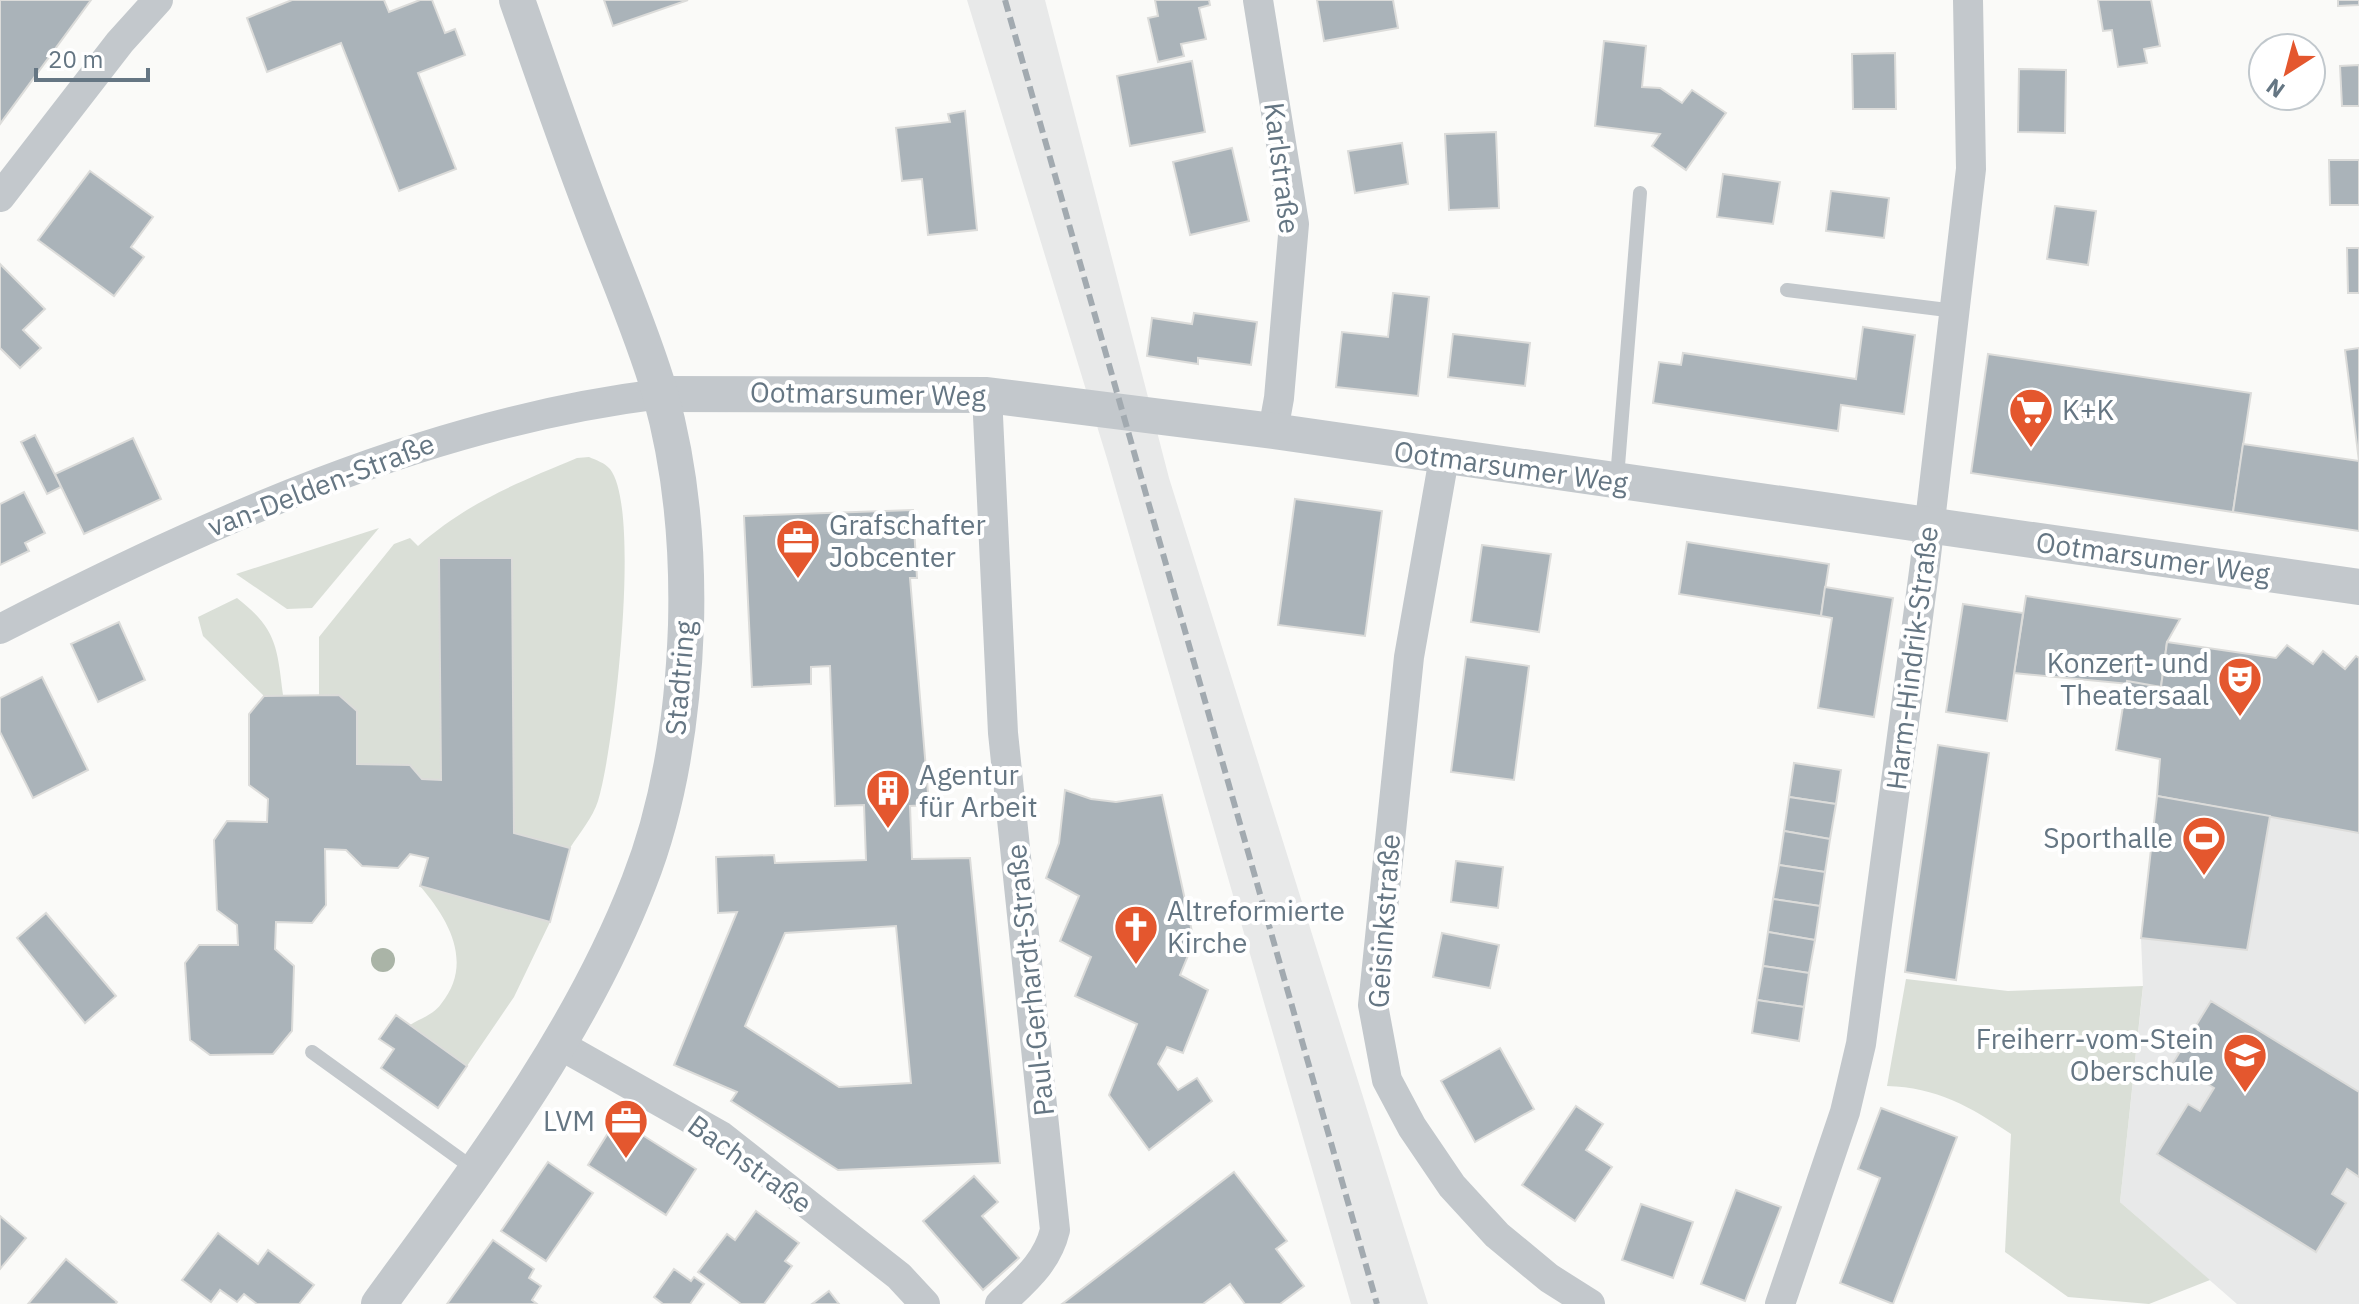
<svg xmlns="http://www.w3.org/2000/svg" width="2359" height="1304" font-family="'IBM Plex Sans',sans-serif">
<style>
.built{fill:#e8e9e9}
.green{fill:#dadfd7}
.building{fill:#aab3b9;stroke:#dcdcda;stroke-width:2;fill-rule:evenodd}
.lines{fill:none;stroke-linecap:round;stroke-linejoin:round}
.service{stroke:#c3c8cc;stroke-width:14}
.minor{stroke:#c3c8cc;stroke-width:30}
.tertiary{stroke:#c3c8cc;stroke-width:36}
.rail{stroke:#a2aab0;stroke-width:6;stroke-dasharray:12 6;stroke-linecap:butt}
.tree{fill:#aab4a7}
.labels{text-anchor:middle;stroke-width:8;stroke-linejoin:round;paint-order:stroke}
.street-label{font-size:28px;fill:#657683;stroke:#fff}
.poi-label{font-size:28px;fill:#657683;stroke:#fff;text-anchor:start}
</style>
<rect width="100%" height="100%" fill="#fafaf8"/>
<g class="built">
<polygon points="967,0 1045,0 1169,478 1428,1304 1351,1304 1108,462"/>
<polygon points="2157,796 2359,833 2359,1304 2237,1304 2120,1202 2143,987 2141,938"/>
</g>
<g class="green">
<path d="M589,457C596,460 605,463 610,469C642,509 614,749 598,801C593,817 579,834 570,848L514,833L511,558H439L441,780L422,779L409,765L357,764V711L339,695H319V637L394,544L410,538L418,546C470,501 515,484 577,458Z"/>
<polygon points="379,528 312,608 287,609 236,574"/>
<path d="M237,598C277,629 277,647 283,695L264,696L203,636L198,617Z"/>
<path d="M420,886L550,922L514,997L467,1066L410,1025C421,1018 433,1015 441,1004C474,963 449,920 420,886Z"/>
<path d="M1906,979L2008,991L2143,986L2120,1202L2210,1280L2149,1304L2068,1297L2005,1252L2011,1134C1971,1107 1936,1087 1887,1086Z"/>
</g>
<g class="building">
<polygon points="0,0 91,0 0,124"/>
<polygon points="292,0 384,0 389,12 420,0 432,0 445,33 455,29 465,55 418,73 456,169 399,191 341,43 267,72 247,18"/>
<polygon points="604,0 688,0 613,26"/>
<polygon points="1155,0 1209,0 1210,5 1199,8 1206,39 1181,44 1184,56 1158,62 1148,18 1158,16"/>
<polygon points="1317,0 1393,0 1398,28 1324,41"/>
<polygon points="2098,0 2151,0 2160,46 2144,49 2147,63 2118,67 2112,30 2103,31"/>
<polygon points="2338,0 2359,0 2359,5 2338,6"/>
<polygon points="1604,41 1646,46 1642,87 1660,88 1682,103 1692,90 1726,113 1686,170 1652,146 1660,134 1595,126"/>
<polygon points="1895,53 1896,109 1853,109 1852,54"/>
<polygon points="1192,61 1205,132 1130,146 1117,76"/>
<polygon points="2359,65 2359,106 2342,106 2340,66"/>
<polygon points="2019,69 2066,70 2065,133 2018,132"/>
<polygon points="965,111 977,230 928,235 922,179 902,181 896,128 950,122 948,114"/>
<polygon points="1496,132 1499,208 1449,210 1445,134"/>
<polygon points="1402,143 1408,184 1355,193 1348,151"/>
<polygon points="1232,148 1249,221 1190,235 1173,162"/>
<polygon points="2329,160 2359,160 2359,205 2330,205"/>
<polygon points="90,171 153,217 131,247 144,257 114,296 38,240"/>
<polygon points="1723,174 1780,182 1773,224 1717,217"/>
<polygon points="1831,191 1889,198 1884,238 1826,231"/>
<polygon points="2055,206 2096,211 2088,265 2047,259"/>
<polygon points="2347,248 2359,248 2359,293 2348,293"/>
<polygon points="0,264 45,309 23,330 41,348 20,368 0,348"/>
<polygon points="1393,293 1429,297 1418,396 1336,387 1342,332 1388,337"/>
<polygon points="1194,313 1257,322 1251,365 1198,358 1198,364 1147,356 1152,318 1192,324"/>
<polygon points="1863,327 1915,335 1904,414 1841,405 1838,431 1653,403 1659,362 1681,365 1683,353 1856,379"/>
<polygon points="1453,334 1530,343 1525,386 1448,377"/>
<polygon points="2359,348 2359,461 2345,350"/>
<polygon points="1988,354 2251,393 2233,512 1971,473"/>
<polygon points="35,435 61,487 47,494 21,442"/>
<polygon points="133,438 161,499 84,534 55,474"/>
<polygon points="2243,444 2359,461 2359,531 2233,512"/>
<polygon points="24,492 45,533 25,543 29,551 0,565 0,504"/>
<polygon points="1295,499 1382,511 1365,636 1278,625"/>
<path d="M913,510L917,578H910L929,805L910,806L912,859L970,858L1000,1163L838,1170L731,1101L737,1092L674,1065L737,912L718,913L716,857L774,855L775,863L866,860L864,805L835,806L830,666L811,667V684L752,687L744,516ZM896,926L911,1083L839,1087L745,1026L785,933Z"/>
<polygon points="1687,542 1829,564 1821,616 1679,594"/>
<polygon points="1482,545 1551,554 1539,632 1471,622"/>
<polygon points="439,558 512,558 514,833 570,848 550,922 420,886 428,858 410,854 398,868 362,866 346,850 325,849 326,905 312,923 276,922 275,949 294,966 292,1031 273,1054 210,1055 190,1040 185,963 199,945 238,945 237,925 217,910 214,840 227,821 267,822 268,799 249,785 249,714 264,696 339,695 357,711 357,764 410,765 422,779 441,780"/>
<polygon points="1825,587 1893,598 1874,717 1818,708 1832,618 1821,616"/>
<polygon points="2026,596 2180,619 2167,642 2161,687 2014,673"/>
<polygon points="1963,604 2023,613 2007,721 1946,712"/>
<polygon points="119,622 145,680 98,702 71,644"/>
<polygon points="2167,642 2276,658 2287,645 2313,664 2323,651 2345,669 2356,656 2359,658 2359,833 2157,796 2160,759 2116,750 2127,681 2161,687"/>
<polygon points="1466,657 1529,666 1514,780 1451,772"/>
<polygon points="42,677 88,770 33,798 0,732 0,698"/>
<polygon points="1938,745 1989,753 1956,980 1905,972"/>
<polygon points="1794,763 1841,770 1836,804 1789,797"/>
<polygon points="1065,790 1091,799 1116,802 1162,795 1194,941 1180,975 1208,990 1183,1053 1167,1047 1158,1064 1178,1090 1197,1078 1212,1101 1149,1150 1109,1095 1137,1024 1075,996 1091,957 1060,941 1079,896 1046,878 1059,843"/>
<polygon points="2157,796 2270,816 2247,950 2141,938"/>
<polygon points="1789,797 1836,804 1830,839 1784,831"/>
<polygon points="1784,831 1830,839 1825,872 1779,865"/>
<polygon points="1456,861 1503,867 1498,908 1451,902"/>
<polygon points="1779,865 1825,872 1820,906 1773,899"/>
<polygon points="1773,899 1820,906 1815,940 1768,932"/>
<polygon points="46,913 116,996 85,1023 17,938"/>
<polygon points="1768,932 1815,940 1809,973 1763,966"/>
<polygon points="1442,933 1499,945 1490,988 1433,977"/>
<polygon points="1763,966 1809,973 1804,1007 1757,1000"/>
<polygon points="1757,1000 1804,1007 1799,1041 1752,1033"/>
<polygon points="2211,1001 2359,1092 2359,1177 2347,1169 2332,1194 2346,1203 2316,1252 2157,1154 2188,1104 2200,1111 2214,1088 2173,1063"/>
<polygon points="396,1015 467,1066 438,1108 381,1068 394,1049 379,1039"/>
<polygon points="1500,1048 1534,1109 1475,1142 1441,1081"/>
<polygon points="1576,1106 1603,1124 1586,1150 1612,1167 1575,1221 1522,1185"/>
<polygon points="1881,1108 1957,1137 1893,1304 1840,1283 1880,1178 1858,1169"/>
<polygon points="617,1119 696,1169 666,1215 588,1165"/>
<polygon points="548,1162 593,1193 546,1261 501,1231"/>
<polygon points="1234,1172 1287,1241 1276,1249 1304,1286 1280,1304 1245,1304 1230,1284 1203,1304 1062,1304"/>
<polygon points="974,1176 998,1202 982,1216 1019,1258 983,1290 923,1221"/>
<polygon points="1736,1190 1781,1207 1745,1301 1701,1284"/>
<polygon points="1641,1204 1693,1222 1673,1278 1622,1260"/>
<polygon points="756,1211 799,1243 785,1261 792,1266 764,1304 741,1304 698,1272 727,1234 735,1240"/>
<polygon points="0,1216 26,1238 0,1269"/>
<polygon points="218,1233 258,1264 268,1250 314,1285 299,1304 257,1304 244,1294 237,1302 220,1290 211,1302 182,1280"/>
<polygon points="493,1240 534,1269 529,1278 541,1286 532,1300 537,1304 447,1304"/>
<polygon points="66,1259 117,1302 115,1304 28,1304"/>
<polygon points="674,1269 691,1281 694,1277 704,1284 690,1304 663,1304 654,1297"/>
<polygon points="829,1291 839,1304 812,1304"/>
</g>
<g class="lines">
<g class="service">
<polyline points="1787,290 1955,311"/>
<polyline points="1617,478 1640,193"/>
<polyline points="312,1052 474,1169"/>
</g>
<g class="minor">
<polyline points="1258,0 1294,224 1279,398 1273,431"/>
<polyline points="0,197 120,42 158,0"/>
<path d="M987,395L1003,733L1055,1230C1047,1263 1024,1281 1000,1304"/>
<polyline points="1444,458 1409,657 1373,1005 1387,1080 1412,1127 1452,1186 1497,1235 1549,1278 1590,1304"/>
<path d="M0,629C210,522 425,423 660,394"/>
<polyline points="560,1045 721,1136 899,1276 925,1304"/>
<polyline points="1780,1304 1845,1112 1861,1044 1925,564 1971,169 1968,0"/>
</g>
<g class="tertiary">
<polyline points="660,394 987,395 1273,431 2359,587"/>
<path d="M379,1304C476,1171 579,1037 639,882C671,801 683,712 686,625C688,548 681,468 660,393C643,335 618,278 596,220C568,148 543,74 517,0"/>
</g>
<polyline class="rail" points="1005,0 1377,1304"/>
</g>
<circle class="tree" cx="383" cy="960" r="12"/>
<defs>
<g id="supermarket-pin" transform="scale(2.3)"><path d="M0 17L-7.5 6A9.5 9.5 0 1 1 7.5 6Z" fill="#e4572e" stroke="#fff"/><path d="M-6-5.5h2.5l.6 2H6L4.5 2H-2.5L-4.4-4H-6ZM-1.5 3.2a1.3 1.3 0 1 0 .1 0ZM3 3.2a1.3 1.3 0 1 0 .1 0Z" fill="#fff"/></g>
<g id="office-pin" transform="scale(2.3)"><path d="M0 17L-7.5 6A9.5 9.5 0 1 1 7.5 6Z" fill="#e4572e" stroke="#fff"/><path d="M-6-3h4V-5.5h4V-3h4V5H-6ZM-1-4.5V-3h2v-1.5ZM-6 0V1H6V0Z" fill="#fff"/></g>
<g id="theatre-pin" transform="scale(2.3)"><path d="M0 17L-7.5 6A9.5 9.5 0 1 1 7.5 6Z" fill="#e4572e" stroke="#fff"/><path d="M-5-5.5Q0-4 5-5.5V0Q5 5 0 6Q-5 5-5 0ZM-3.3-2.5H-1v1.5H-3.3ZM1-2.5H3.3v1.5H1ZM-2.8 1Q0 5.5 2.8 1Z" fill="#fff"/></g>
<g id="building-pin" transform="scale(2.3)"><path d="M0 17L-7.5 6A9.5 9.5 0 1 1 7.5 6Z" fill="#e4572e" stroke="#fff"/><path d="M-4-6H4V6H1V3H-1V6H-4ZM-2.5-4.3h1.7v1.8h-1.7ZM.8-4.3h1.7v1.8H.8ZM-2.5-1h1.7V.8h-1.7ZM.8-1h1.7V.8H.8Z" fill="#fff"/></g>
<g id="stadium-pin" transform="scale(2.3)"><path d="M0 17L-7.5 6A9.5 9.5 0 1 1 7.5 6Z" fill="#e4572e" stroke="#fff"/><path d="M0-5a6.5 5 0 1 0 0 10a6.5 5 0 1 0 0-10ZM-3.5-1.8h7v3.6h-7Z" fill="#fff"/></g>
<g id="church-pin" transform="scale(2.3)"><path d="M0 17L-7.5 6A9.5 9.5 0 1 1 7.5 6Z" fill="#e4572e" stroke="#fff"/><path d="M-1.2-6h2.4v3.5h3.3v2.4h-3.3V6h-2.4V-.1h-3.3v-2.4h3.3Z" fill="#fff"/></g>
<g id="school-pin" transform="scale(2.3)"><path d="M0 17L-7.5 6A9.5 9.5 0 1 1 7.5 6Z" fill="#e4572e" stroke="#fff"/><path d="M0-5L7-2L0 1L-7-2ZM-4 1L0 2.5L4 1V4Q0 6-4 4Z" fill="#fff"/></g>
</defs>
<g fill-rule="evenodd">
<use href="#supermarket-pin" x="2031" y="410"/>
<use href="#office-pin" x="798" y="541"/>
<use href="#theatre-pin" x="2240" y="679"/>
<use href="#building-pin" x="888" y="791"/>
<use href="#stadium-pin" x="2204" y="838"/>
<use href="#church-pin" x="1136" y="927"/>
<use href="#school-pin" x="2245" y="1055"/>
<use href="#office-pin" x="626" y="1121"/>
</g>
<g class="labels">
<g class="street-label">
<text transform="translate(1282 168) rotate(83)" y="10">Karlstraße</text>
<text transform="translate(868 394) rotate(1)" y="10">Ootmarsumer Weg</text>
<text transform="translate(1511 467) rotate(8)" y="10">Ootmarsumer Weg</text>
<text transform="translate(321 485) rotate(-21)" y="10">van-Delden-Straße</text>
<text transform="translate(2153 558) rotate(8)" y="10">Ootmarsumer Weg</text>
<text transform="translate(1912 658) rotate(-83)" y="10">Harm-Hindrik-Straße</text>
<text transform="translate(680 678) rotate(-85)" y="10">Stadtring</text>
<text transform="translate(1384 921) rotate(-86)" y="10">Geisinkstraße</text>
<text transform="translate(1030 980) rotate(-96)" y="10">Paul-Gerhardt-Straße</text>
<text transform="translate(750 1164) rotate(36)" y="10">Bachstraße</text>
</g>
<g class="poi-label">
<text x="2062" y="420">K+K</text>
<text x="829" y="535">Grafschafter<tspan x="829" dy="32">Jobcenter</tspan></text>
<text x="2209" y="673" text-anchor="end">Konzert- und<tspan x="2209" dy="32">Theatersaal</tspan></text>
<text x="919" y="785">Agentur<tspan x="919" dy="32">für Arbeit</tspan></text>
<text x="2173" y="848" text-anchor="end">Sporthalle</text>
<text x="1167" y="921">Altreformierte<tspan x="1167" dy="32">Kirche</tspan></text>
<text x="2214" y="1049" text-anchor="end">Freiherr-vom-Stein<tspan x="2214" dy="32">Oberschule</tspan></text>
<text x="595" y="1131" text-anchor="end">LVM</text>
</g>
</g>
<g transform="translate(2287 72) rotate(216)"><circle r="38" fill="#ffffff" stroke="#c1c8cd" stroke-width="2"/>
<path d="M0-6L14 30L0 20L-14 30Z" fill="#e4572e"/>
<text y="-12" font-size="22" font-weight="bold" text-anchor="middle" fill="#657683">N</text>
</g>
<path d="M36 68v12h112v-12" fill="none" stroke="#657683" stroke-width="4"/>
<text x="48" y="68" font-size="24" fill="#657683" stroke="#ffffff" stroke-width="6" paint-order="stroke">20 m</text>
</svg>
